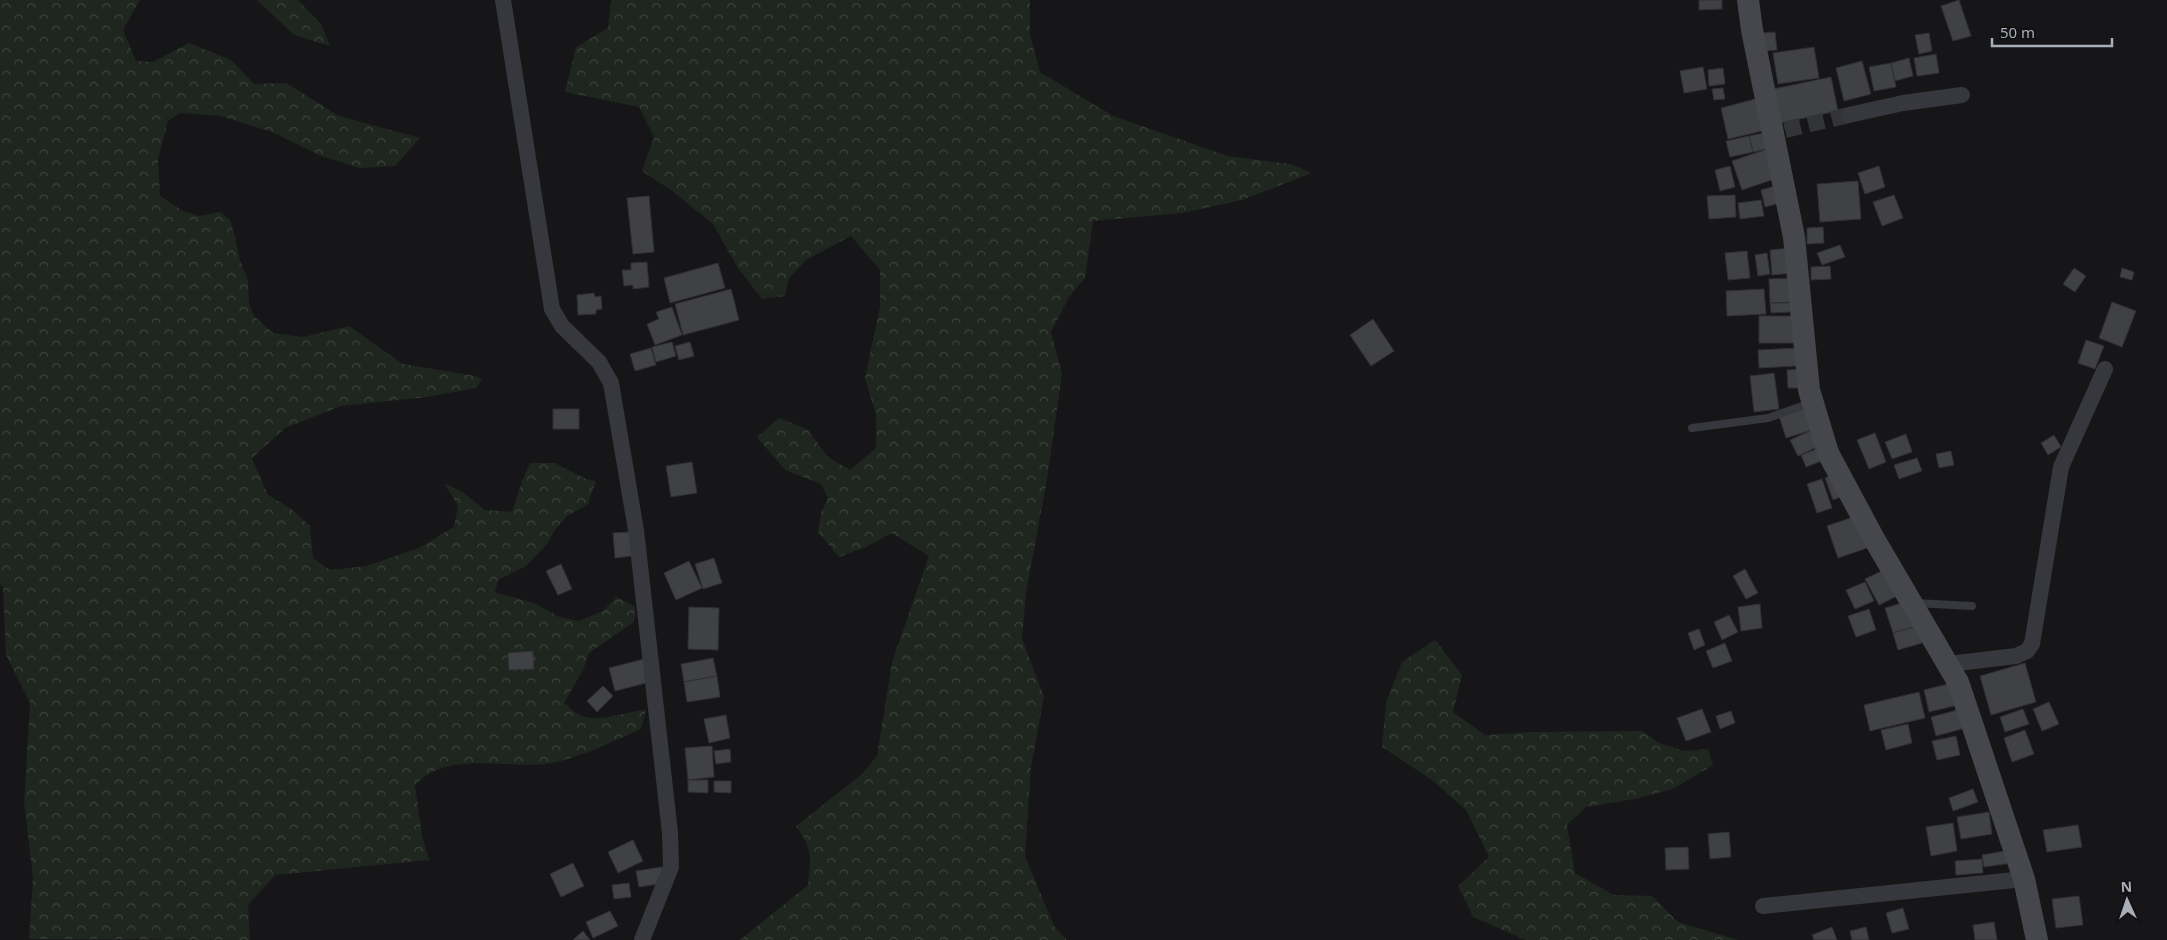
<svg xmlns="http://www.w3.org/2000/svg" width="2167" height="940" font-family="'Noto Sans',sans-serif">
<style>
.forest{fill:url(#forest-crowns)}
.building{fill:#404145;stroke:#303034}
.lines{fill:none;stroke-linecap:round;stroke-linejoin:round}
.street-tunnel{stroke:#333438;stroke-width:16;stroke-dasharray:16 8;stroke-linecap:butt}
.lane{stroke:#37383d;stroke-width:8}
.street{stroke:#37383d;stroke-width:16}
.secondary{stroke:#45474d;stroke-width:22}
</style>
<defs>
<pattern id="forest-crowns" width="20" height="18" patternUnits="userSpaceOnUse" patternTransform="scale(1.25)"><rect width="20" height="18" fill="#1e261f"/><path d="M2 6a3 3 0 1 1 6 0M12 15a3 3 0 1 1 6 0" fill="none" stroke="#3c433d"/></pattern>
</defs>
<rect width="100%" height="100%" fill="#161618"/>
<g class="forest">
<path d="M0,0H140L123,30L136,61L153,62L189,43L231,60L254,84L286,83L339,116L420,138L395,166L360,168L321,156L272,132L220,116L180,113L168,121L158,159L160,196L183,211L199,216L220,212L230,220L235,236L240,261L248,280L249,304L254,316L273,333L303,337L349,326L403,364L476,376L482,380L476,388L427,397L341,406L285,428L252,458L268,495L290,508L310,526L313,558L330,570L366,566L419,548L454,527L458,506L444,483L464,493L485,510L512,512L522,481L530,463H555L586,479L596,481L588,504L567,516L555,530L547,544L526,566L498,580L495,592L536,604L559,617L579,621L603,611L617,597L635,607L634,622L589,653L583,670L564,703C569,706 574,713 580,715C601,724 624,711 646,710L641,729C614,741 573,761 544,764C503,768 446,751 415,785L422,835L429,860L275,875L248,905L250,940L29,939L33,877L24,803L30,703L6,655L3,587L0,584Z"/>
<polygon points="257,0 298,0 321,24 330,46 294,35"/>
<path d="M611,0H1030V35L1040,72L1113,116L1228,156L1290,164L1312,173L1242,200L1182,213L1093,221L1085,278L1069,297L1051,332L1062,374L1047,479L1026,593L1022,639L1044,696L1031,767L1025,856L1054,926L1067,940H740L808,885C811,857 813,850 796,826L861,775L877,756L892,662L929,556L892,533L866,547L839,557L818,532L821,513L828,498L821,484L785,470L757,437L779,418L807,429L828,457L850,470L876,448V415L865,378L880,307V270L851,236L806,260L789,278L785,296L762,299L738,268L713,224L671,190L642,171L654,137L639,107L565,92L576,47L608,28Z"/>
<polygon points="1435,640 1462,675 1453,712 1485,735 1532,732 1642,731 1659,743 1684,751 1708,749 1713,765 1673,789 1635,799 1586,807 1567,825 1575,873 1614,895 1652,896 1678,922 1738,940 1526,940 1473,917 1458,886 1489,857 1466,810 1432,780 1382,747 1386,703 1402,662"/>
</g>
<g class="building">
<polygon points="1699,0 1722,0 1722,9 1699,10"/>
<polygon points="1959,0 1971,36 1953,41 1941,6"/>
<polygon points="1775,32 1777,50 1764,51 1762,33"/>
<polygon points="1929,33 1932,51 1919,54 1915,35"/>
<polygon points="1814,47 1819,78 1778,84 1773,53"/>
<polygon points="1936,54 1939,73 1917,76 1914,58"/>
<polygon points="1909,58 1913,76 1895,81 1891,63"/>
<polygon points="1862,61 1871,94 1844,101 1836,68"/>
<polygon points="1891,63 1896,87 1874,91 1869,67"/>
<polygon points="1703,67 1707,89 1684,93 1680,71"/>
<polygon points="1723,68 1725,84 1709,86 1708,70"/>
<polygon points="1831,77 1838,111 1775,124 1768,90"/>
<polygon points="1723,88 1725,99 1714,100 1712,89"/>
<polygon points="1759,98 1766,130 1728,139 1721,108"/>
<polygon points="1764,133 1767,149 1753,152 1749,136"/>
<polygon points="1749,136 1753,152 1730,157 1726,141"/>
<polygon points="1767,149 1777,178 1742,190 1732,161"/>
<polygon points="1730,166 1735,187 1720,191 1715,170"/>
<polygon points="1879,166 1885,187 1865,194 1858,173"/>
<polygon points="1858,181 1861,219 1820,222 1817,184"/>
<polygon points="1775,186 1780,203 1765,207 1761,190"/>
<polygon points="1735,195 1736,217 1709,219 1707,196"/>
<polygon points="1894,195 1903,218 1882,226 1873,202"/>
<polygon points="649,196 654,252 633,254 627,198"/>
<polygon points="1761,200 1764,216 1740,219 1738,203"/>
<polygon points="1823,227 1824,243 1807,244 1807,228"/>
<polygon points="1840,245 1845,257 1822,265 1817,253"/>
<polygon points="1790,248 1793,273 1772,275 1770,250"/>
<polygon points="1747,251 1750,278 1728,280 1725,253"/>
<polygon points="1767,253 1770,274 1758,276 1755,255"/>
<polygon points="647,262 649,287 633,289 633,285 624,286 622,270 631,270 631,263"/>
<polygon points="718,263 725,288 670,303 664,278"/>
<polygon points="1830,266 1831,279 1811,280 1811,267"/>
<polygon points="2074,268 2086,276 2075,292 2063,284"/>
<polygon points="2122,268 2134,272 2132,280 2120,277"/>
<polygon points="1795,278 1796,302 1770,303 1769,279"/>
<polygon points="731,289 739,320 683,335 675,304"/>
<polygon points="1764,289 1766,314 1727,316 1726,291"/>
<polygon points="594,293 595,297 601,296 602,309 596,310 596,314 578,315 577,295"/>
<polygon points="2112,302 2136,311 2122,347 2099,338"/>
<polygon points="1770,303 1791,303 1791,312 1771,313"/>
<polygon points="672,307 682,335 655,345 647,324 659,319 656,312"/>
<rect x="1759" y="316" width="41" height="27"/>
<polygon points="1373,319 1394,351 1371,366 1350,335"/>
<polygon points="2086,340 2104,346 2095,369 2078,363"/>
<polygon points="672,342 676,356 656,362 652,347"/>
<polygon points="690,342 694,356 679,360 675,346"/>
<polygon points="651,348 656,365 635,371 630,354"/>
<polygon points="1797,348 1797,366 1759,368 1758,350"/>
<polygon points="1805,369 1806,388 1788,388 1787,370"/>
<polygon points="1774,373 1779,409 1754,412 1750,376"/>
<polygon points="1804,408 1812,430 1786,438 1779,416"/>
<rect x="553" y="409" width="26" height="20"/>
<polygon points="1812,430 1819,446 1798,456 1790,440"/>
<polygon points="1875,433 1886,462 1869,469 1857,440"/>
<polygon points="1906,434 1912,452 1892,459 1885,442"/>
<polygon points="2054,435 2061,447 2048,455 2041,443"/>
<polygon points="1819,448 1824,460 1806,467 1801,455"/>
<polygon points="1951,451 1954,465 1939,468 1936,454"/>
<polygon points="1917,458 1922,471 1899,479 1894,465"/>
<polygon points="692,462 697,493 671,497 666,466"/>
<polygon points="1832,475 1841,497 1833,500 1825,478"/>
<polygon points="1822,479 1832,508 1817,513 1807,484"/>
<polygon points="1859,515 1870,547 1838,558 1827,526"/>
<polygon points="630,532 632,556 615,558 613,533"/>
<polygon points="714,558 722,583 703,589 695,564"/>
<polygon points="689,561 702,588 676,600 664,573"/>
<polygon points="561,564 572,589 558,595 546,571"/>
<polygon points="1888,568 1901,594 1879,605 1865,579"/>
<polygon points="1745,569 1758,593 1746,599 1733,576"/>
<polygon points="1865,582 1874,601 1855,609 1846,590"/>
<polygon points="1909,601 1917,626 1893,633 1885,608"/>
<polygon points="1760,604 1762,628 1741,631 1738,607"/>
<polygon points="689,607 719,608 718,650 688,649"/>
<polygon points="1869,609 1876,630 1856,637 1848,616"/>
<polygon points="1729,615 1738,632 1722,640 1714,622"/>
<polygon points="1917,626 1922,643 1898,650 1893,633"/>
<polygon points="1699,629 1705,645 1694,650 1688,633"/>
<polygon points="1725,643 1732,661 1713,668 1706,651"/>
<polygon points="533,651 534,669 509,670 508,653"/>
<polygon points="713,658 717,676 684,682 681,664"/>
<polygon points="644,659 650,682 615,691 609,668"/>
<polygon points="2025,663 2036,702 1991,715 1980,676"/>
<polygon points="717,676 720,697 687,702 684,682"/>
<polygon points="1952,683 1958,705 1929,712 1924,690"/>
<polygon points="603,686 613,696 597,712 587,701"/>
<polygon points="1919,692 1925,718 1870,731 1864,705"/>
<polygon points="2049,702 2059,724 2042,731 2033,709"/>
<polygon points="1965,708 1969,727 1936,736 1931,717"/>
<polygon points="1702,709 1711,732 1686,741 1677,718"/>
<polygon points="2023,709 2029,724 2005,732 2000,717"/>
<polygon points="1731,711 1735,723 1720,729 1716,716"/>
<polygon points="726,715 730,738 709,743 704,719"/>
<polygon points="1908,724 1912,743 1886,750 1881,730"/>
<polygon points="2025,730 2034,754 2012,762 2004,738"/>
<polygon points="1956,736 1960,755 1937,760 1932,741"/>
<polygon points="712,746 714,777 688,780 685,748"/>
<polygon points="730,749 731,762 716,764 714,751"/>
<polygon points="688,780 708,780 708,793 688,792"/>
<polygon points="714,781 731,781 731,793 714,792"/>
<polygon points="1973,789 1978,802 1953,811 1949,798"/>
<polygon points="1989,812 1992,834 1961,839 1957,817"/>
<polygon points="1953,823 1957,851 1931,856 1926,827"/>
<polygon points="2078,825 2082,847 2047,852 2043,830"/>
<polygon points="1729,832 1731,857 1710,859 1708,834"/>
<polygon points="633,840 643,861 618,873 608,852"/>
<polygon points="1688,847 1689,869 1666,870 1665,848"/>
<polygon points="2010,850 2012,863 1984,867 1982,855"/>
<polygon points="1982,859 1983,873 1956,875 1955,861"/>
<polygon points="573,863 584,886 561,897 550,874"/>
<polygon points="662,867 664,883 639,887 636,871"/>
<polygon points="629,883 631,897 614,899 612,885"/>
<polygon points="2079,896 2083,925 2056,928 2052,899"/>
<polygon points="1903,908 1909,929 1892,933 1886,913"/>
<polygon points="610,911 618,926 593,938 586,922"/>
<polygon points="1994,922 1997,940 1975,940 1973,925"/>
<polygon points="1832,927 1837,940 1814,940 1812,935"/>
<polygon points="1866,927 1869,940 1852,940 1850,931"/>
<polygon points="583,931 590,940 573,940"/>
</g>
<g class="lines">
<polyline class="street-tunnel" points="1785,130 1849,115"/>
<g class="lane">
<polyline points="1692,428 1768,418 1811,403"/>
<polyline points="1915,603 1972,606"/>
</g>
<g class="street">
<polyline points="503,0 552,309 562,326 599,362 611,383 636,530 670,833 671,867 642,940"/>
<polyline points="1849,115 1903,103 1962,95"/>
<polyline points="1949,664 2016,656 2027,651 2032,644 2061,467 2105,369"/>
<polyline points="1763,906 2024,879"/>
</g>
<polyline class="secondary" points="1748,0 1752,30 1794,237 1809,390 1828,453 1873,537 1958,682 2024,879 2037,940"/>
</g>
<g transform="translate(2127 900) rotate(357)" stroke="#111113" stroke-width="4" paint-order="stroke">
<path d="M0-4L9 19L0 12L-9 19Z" fill="#a8adb8"/>
<text y="-8" font-size="14" font-weight="bold" text-anchor="middle" fill="#a8adb8">N</text>
</g>
<path d="M1992 38v8h120v-8" fill="none" stroke="#a8adb8" stroke-width="2.5"/>
<text x="2000" y="38" font-size="15" fill="#a8adb8" stroke="#111113" stroke-width="4" paint-order="stroke">50 m</text>
</svg>
